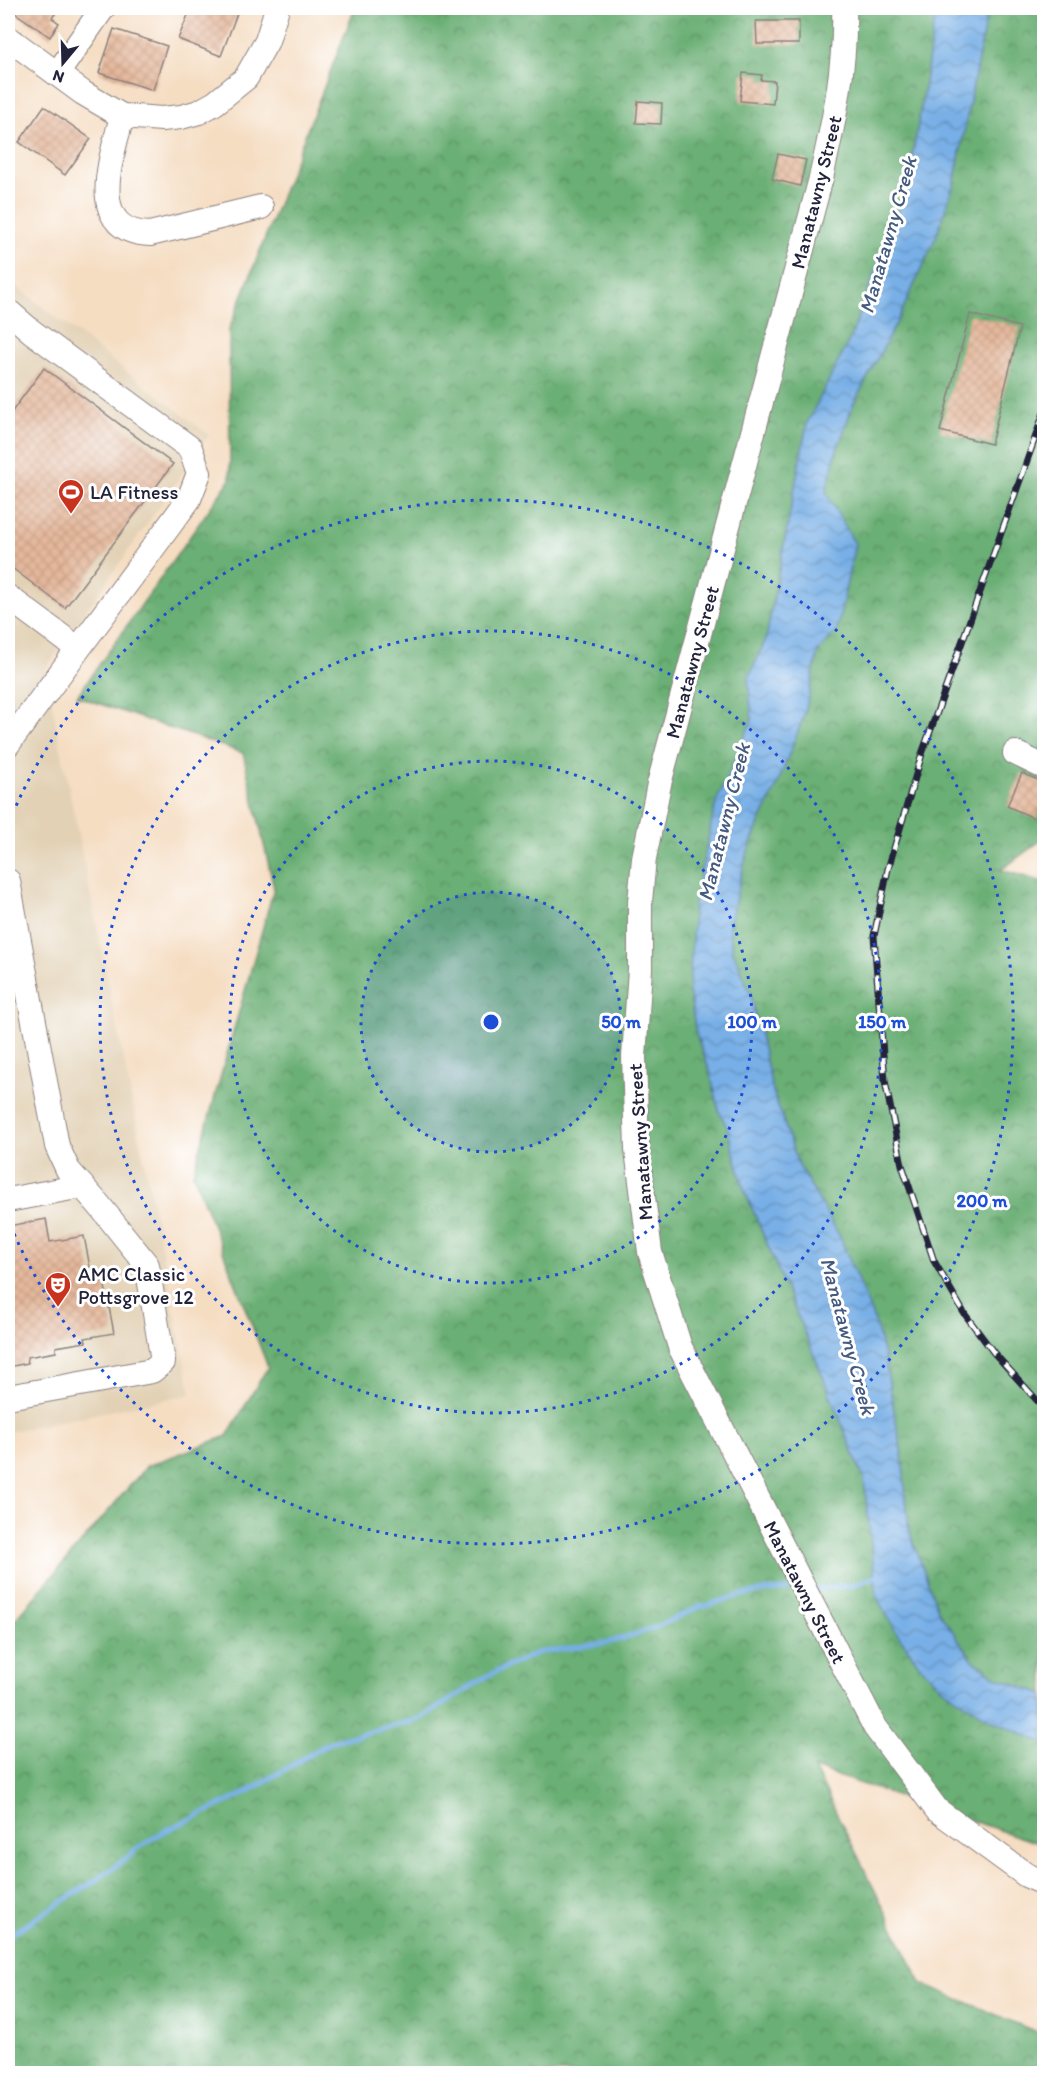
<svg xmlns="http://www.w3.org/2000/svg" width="1052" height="2081" font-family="Itim,sans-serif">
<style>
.built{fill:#e2d1b5}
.forest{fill:url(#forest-crowns);stroke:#466858;stroke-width:1.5}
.water{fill:url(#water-waves);stroke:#4c6890;stroke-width:1.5}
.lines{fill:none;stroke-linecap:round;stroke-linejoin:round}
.stream{stroke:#77afe6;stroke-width:5}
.building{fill:url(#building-cross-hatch)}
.minor-casing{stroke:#8c807e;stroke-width:26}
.minor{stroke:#fff;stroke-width:24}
.rail-casing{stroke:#22223b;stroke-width:7}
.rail{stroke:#fff;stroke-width:4.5;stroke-dasharray:14;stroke-linecap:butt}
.ring{fill:none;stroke:#1d4ed8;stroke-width:3;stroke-dasharray:3 6}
.labels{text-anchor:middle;stroke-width:6;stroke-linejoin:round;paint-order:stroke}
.street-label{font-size:20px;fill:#22223b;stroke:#fff}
.poi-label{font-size:20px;fill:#22223b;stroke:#fff;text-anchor:start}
.water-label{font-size:21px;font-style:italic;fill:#445a7f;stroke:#fff}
.centre{fill:#1d4ed8;stroke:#fff;stroke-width:3}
.ring-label{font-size:18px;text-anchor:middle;font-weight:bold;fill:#1d4ed8;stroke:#fff;stroke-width:6;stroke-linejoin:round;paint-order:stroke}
</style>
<defs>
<pattern id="forest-crowns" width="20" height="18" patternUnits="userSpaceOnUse" patternTransform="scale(1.5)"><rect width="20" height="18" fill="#6aaf74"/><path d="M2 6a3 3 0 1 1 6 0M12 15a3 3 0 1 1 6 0" fill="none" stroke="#578e60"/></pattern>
<pattern id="water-waves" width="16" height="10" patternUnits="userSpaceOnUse" patternTransform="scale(1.5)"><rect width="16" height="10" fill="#77afe6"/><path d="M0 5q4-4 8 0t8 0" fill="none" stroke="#618ebc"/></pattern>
<pattern id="building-cross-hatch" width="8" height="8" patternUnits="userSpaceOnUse" patternTransform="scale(1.5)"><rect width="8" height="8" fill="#e5b89b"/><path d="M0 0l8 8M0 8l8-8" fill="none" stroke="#c49e86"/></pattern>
</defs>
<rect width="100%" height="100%" fill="#fff"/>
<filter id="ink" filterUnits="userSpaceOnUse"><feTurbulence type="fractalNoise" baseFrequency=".0167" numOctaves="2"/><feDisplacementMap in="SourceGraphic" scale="12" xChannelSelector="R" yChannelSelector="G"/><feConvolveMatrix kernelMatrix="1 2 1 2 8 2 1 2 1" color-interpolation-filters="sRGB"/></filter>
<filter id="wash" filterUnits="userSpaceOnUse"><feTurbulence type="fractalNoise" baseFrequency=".008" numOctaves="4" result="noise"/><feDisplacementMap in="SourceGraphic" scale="24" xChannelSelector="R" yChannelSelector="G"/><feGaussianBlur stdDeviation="1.35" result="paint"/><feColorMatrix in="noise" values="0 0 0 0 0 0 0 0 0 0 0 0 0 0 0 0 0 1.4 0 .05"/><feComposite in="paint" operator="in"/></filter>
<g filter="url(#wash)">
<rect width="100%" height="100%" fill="#f5ddc2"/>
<polygon class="built" points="8,280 209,435 45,670 191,1394 8,1432"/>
<polygon class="forest" points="355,8 1044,8 1044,838 1001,870 1044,882 1044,1845 814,1768 921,1983 1044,2035 1044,2073 8,2074 8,1628 147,1466 227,1436 268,1367 193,1174 274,888 243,753 77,696 230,480 229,330"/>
<polygon class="water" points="936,8 988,8 954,184 936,237 899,318 853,405 835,456 826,493 855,544 837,630 818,652 805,713 776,788 760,821 746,856 729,926 732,949 750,992 773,1091 798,1164 840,1237 875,1322 884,1355 902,1454 909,1530 939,1612 973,1660 998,1678 1044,1694 1044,1743 991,1720 944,1690 918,1663 900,1638 877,1598 864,1480 817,1362 744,1189 727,1127 719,1111 710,1072 696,1034 689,990 694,903 716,802 752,720 748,679 766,639 807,423 851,337 906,191 923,97"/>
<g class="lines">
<g class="stream">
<polyline points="813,1590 853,1585 880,1575"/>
<path d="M8,1936L101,1877L132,1854L133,1851L163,1832L242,1795L331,1742L420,1719L489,1675L537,1653L611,1642L630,1636L659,1626L701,1606L704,1607C732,1596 757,1590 787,1590"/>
</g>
</g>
<g id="blocks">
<g class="building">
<polygon points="8,8 59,8 52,18 59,23 50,37"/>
<polygon points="191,8 239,8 221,56 178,39"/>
<polygon points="756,21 799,21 799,44 757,44"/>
<polygon points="114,29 167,46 153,90 99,73"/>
<polygon points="743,73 762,75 761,80 775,81 773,104 740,101"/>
<polygon points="638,101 662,103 661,124 636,123"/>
<polygon points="44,106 91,139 65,175 19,142"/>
<polygon points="778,154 806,160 800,186 772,179"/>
<polygon points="970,314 1020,327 991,444 940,431"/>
<polygon points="44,368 173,464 65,608 8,565 8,417"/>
<polygon points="1022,773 1044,783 1044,800 1036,819 1007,806"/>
<polygon points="46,1219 50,1242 84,1236 93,1283 104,1281 114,1333 85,1338 86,1342 56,1347 56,1352 27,1357 28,1363 8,1367 8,1226"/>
</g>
</g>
</g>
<g filter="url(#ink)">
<use href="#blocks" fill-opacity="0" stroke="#8c807e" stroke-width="1.5"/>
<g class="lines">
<g class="minor-casing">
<g id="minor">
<path d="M844,8C846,66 834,121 821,178L659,784L644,858L640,902V969L634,1057L637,1150L650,1252L680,1347L875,1727L937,1810L1026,1875L1044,1883"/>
<polyline points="8,38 83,93 122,116 162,119 181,117 199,112 215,103 246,78 267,41 277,8"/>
<polyline points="57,74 103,8"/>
<path d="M122,116C113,154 83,232 150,234L261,207"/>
<polyline points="8,311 31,331 190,448 199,473 189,499 8,744"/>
<polyline points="8,597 77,648"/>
<polyline points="1015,753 1044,767"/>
<polyline points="8,881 57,1146 68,1170 99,1205 147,1265 163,1362 152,1371 8,1397"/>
<polyline points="8,1200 82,1186"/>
</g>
</g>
<use href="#minor" class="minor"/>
<g class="rail-casing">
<polyline id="rail" points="1044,413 922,754 888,869 874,936 885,1081 902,1165 934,1261 964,1313 994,1353 1044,1408"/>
</g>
<use href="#rail" class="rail"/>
</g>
</g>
<circle cx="491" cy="1022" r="130" fill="#1d4ed8" fill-opacity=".12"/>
<g class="ring">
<circle cx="491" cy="1022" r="130"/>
<circle cx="491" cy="1022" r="261"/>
<circle cx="491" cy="1022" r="391"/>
<path d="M9 822A522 522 0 1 1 9 1222"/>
</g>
<defs>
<g id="stadium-pin" transform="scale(1.35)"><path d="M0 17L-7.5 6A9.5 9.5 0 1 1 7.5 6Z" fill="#c8321e" stroke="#fff"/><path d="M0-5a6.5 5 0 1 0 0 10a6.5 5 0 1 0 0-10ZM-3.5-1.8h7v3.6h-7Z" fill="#fff"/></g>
<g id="theatre-pin" transform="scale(1.35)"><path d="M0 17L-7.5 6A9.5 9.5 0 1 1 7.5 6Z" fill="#c8321e" stroke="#fff"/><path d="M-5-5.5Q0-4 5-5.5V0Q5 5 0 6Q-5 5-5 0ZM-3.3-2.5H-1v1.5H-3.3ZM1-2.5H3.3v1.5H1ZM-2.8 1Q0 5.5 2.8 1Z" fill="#fff"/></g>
</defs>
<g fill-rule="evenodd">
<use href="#stadium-pin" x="71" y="492"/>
<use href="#theatre-pin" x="58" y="1285"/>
</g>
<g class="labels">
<g class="street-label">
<text transform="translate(816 192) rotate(-76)" y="7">Manatawny Street</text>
<text transform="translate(692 662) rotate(-75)" y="7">Manatawny Street</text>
<text transform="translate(640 1142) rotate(-94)" y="7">Manatawny Street</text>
<text transform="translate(805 1592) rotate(63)" y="7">Manatawny Street</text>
</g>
<g class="poi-label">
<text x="90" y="499">LA Fitness</text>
<text x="78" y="1281">AMC Classic<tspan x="78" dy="23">Pottsgrove 12</tspan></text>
</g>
<g class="water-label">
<text transform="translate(888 235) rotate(-74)" y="7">Manatawny Creek</text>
<text transform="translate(724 822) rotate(-76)" y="7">Manatawny Creek</text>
<text transform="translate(848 1336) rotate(75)" y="7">Manatawny Creek</text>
</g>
</g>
<circle cx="491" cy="1022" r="9" class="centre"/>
<g class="ring-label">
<text x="621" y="1028">50 m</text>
<text x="752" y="1028">100 m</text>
<text x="882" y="1028">150 m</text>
<text x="982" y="1207">200 m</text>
</g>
<rect width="1052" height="2081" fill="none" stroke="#fff" stroke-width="30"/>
<g transform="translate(63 63) rotate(199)" stroke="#ffffff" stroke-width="4.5" paint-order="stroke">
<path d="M0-4.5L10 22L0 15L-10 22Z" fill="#22223b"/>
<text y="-9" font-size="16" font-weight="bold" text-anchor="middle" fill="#22223b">N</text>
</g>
</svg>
